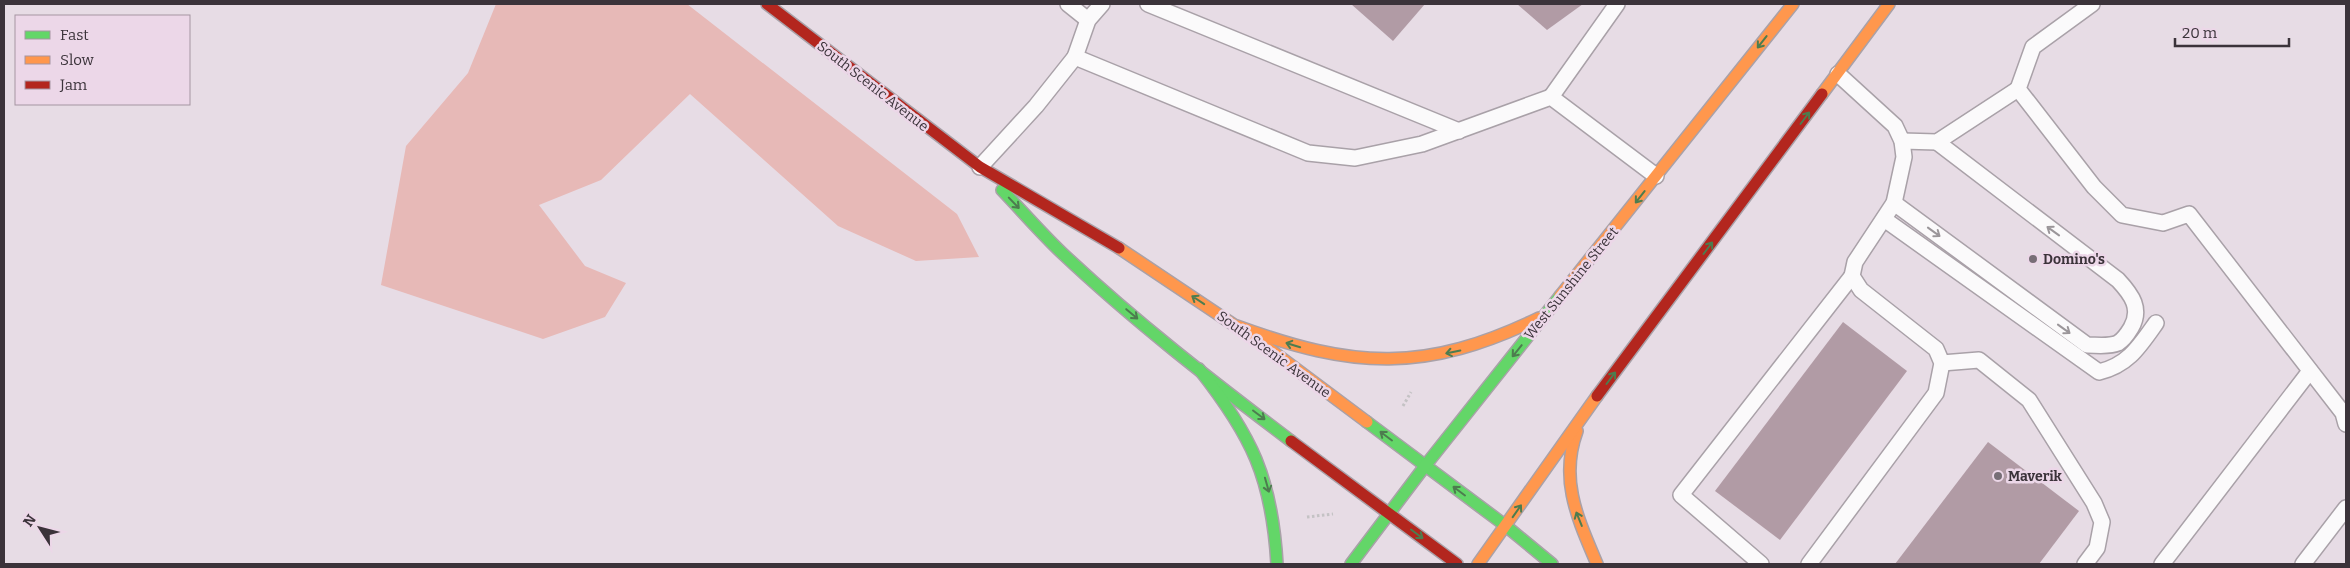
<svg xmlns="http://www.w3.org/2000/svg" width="2350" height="568" font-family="Bitter,serif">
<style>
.green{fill:#e7b9b7}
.building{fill:#b19ba5}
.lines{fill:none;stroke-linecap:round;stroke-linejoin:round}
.lane-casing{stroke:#a9a1a8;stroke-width:18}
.fast-casing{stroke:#a9a1a8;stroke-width:14}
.slow-casing{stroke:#a9a1a8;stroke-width:14}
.jam-casing{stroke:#a9a1a8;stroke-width:14}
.path{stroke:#c4c2c4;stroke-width:3;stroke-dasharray:2.5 2.5;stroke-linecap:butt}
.lane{stroke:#fbfafb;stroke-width:15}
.fast{stroke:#63d668;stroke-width:11}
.slow{stroke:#ff974d;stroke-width:11}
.jam{stroke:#b3261e;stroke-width:11}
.oneway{stroke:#4d7c4f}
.oneway2{stroke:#9b969a}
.poi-dot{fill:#776e76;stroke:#ecd7e8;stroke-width:2}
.labels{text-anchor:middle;stroke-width:5;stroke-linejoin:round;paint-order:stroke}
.street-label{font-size:14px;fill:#3b333a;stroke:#ecd7e8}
.poi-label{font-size:14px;font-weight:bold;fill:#3b333a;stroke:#ecd7e8;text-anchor:start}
</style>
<rect width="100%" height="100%" fill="#e7dce5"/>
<polygon class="green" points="496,4 687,4 957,214 979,257 916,261 838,226 690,94 601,180 539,205 585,266 626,283 605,317 543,339 381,285 406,146 468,73"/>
<g class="building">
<polygon points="1351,4 1425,4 1393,41"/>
<polygon points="1517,4 1583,4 1547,30"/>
<polygon points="1843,322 1907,371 1780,540 1715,491"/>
<polygon points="1988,442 2079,511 2039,564 1895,564"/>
</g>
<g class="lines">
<g class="lane-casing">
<g id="lane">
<polyline points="1068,4 1088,20"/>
<polyline points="1148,4 1459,131"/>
<polyline points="2092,4 2033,47 2018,89 2094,187 2122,215 2163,223 2189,214 2343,413 2346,424"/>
<polyline points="1075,57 1088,20 1102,4"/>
<polyline points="1551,97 1617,4"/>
<polyline points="1902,141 1937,142 2018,89"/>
<polyline points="980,167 1036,106 1075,57 1308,153 1355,158 1422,144 1551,97 1656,176"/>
<path d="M1894,203L2087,345C2097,345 2109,347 2118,343C2123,340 2128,333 2131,328C2142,309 2132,295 2118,280L1937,142"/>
<path d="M1884,219L2099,372C2128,365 2139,347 2156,323"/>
<polyline points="1942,363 1979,360 2029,400 2094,503 2102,522 2097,548 2085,564"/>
<polyline points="1761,564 1681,495 1852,276"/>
<polyline points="1809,564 1936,393 1942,363 1936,349 1861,290 1852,276 1855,262 1894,203 1904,157 1902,141 1895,126 1838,74"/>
<polyline points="2162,564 2310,371"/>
<polyline points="2303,564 2346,508"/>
</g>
</g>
<g class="fast-casing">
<g id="fast">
<path d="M1002,190C1022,211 1041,233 1062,253C1134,321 1212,381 1291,441"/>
<path d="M1199,369C1252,436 1272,478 1277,564"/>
<polyline points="1367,422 1506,526 1552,564"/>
<polyline points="1351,564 1425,466 1560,296"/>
</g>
</g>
<g class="slow-casing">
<g id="slow">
<polyline points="1822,94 1889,4"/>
<polyline points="1119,248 1264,345 1367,422"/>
<polyline points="1560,296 1793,4"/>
<path d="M1237,326C1354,369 1425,373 1539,318"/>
<path d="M1577,431C1559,480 1578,519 1597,564"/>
<polyline points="1478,564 1597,396"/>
</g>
</g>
<g class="jam-casing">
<g id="jam">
<polyline points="767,4 980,167 1119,248"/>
<polyline points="1597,396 1822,94"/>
<polyline points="1291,441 1457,564"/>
</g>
</g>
<g class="path">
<polyline points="1403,406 1411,392"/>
<polyline points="1307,517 1333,514"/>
</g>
<use href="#lane" class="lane"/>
<use href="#fast" class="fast"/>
<use href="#slow" class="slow"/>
<use href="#jam" class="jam"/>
</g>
<defs><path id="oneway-shaft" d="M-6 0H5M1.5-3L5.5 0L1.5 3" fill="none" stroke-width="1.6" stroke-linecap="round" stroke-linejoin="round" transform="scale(1.25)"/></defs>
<g class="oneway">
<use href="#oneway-shaft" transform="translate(1762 42) rotate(128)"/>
<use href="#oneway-shaft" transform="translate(1805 118) rotate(-53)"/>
<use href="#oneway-shaft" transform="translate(1640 197) rotate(128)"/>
<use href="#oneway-shaft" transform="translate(1014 203) rotate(46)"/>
<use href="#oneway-shaft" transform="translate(1708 248) rotate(-53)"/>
<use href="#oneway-shaft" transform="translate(1198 300) rotate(-146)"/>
<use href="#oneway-shaft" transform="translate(1132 314) rotate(40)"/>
<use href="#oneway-shaft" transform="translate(1293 345) rotate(-163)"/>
<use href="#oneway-shaft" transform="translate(1517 351) rotate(129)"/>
<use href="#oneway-shaft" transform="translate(1453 352) rotate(168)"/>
<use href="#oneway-shaft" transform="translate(1611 378) rotate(-53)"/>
<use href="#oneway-shaft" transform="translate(1259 415) rotate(37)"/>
<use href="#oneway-shaft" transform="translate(1386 436) rotate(-143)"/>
<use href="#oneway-shaft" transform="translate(1267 485) rotate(74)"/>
<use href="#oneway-shaft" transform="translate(1459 491) rotate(-143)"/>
<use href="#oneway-shaft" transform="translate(1517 511) rotate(-55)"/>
<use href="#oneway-shaft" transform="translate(1579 519) rotate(-112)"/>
<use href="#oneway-shaft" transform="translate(1417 534) rotate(37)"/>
</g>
<g class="oneway2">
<use href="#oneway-shaft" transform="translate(2053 231) rotate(-144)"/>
<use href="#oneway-shaft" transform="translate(1934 232) rotate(36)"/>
<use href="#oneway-shaft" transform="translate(2064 329) rotate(36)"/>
</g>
<g class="poi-dot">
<circle cx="2033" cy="259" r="5"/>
<circle cx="1998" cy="476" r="5"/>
</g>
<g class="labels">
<g class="street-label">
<text transform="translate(873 86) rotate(38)" y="5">South Scenic Avenue</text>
<text transform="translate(1571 283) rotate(-51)" y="5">West Sunshine Street</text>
<text transform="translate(1274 354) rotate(36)" y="5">South Scenic Avenue</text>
</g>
<g class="poi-label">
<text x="2043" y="264">Domino's</text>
<text x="2008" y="481">Maverik</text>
</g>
</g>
<rect width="2350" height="568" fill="none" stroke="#3b333a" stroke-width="10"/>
<rect x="15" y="15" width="175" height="90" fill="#ecd7e8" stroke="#a595a2"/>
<rect x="25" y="31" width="25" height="8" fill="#63d668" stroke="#a595a2"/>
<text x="60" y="40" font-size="15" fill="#3b333a">Fast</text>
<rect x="25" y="56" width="25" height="8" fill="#ff974d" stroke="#a595a2"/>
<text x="60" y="65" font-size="15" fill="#3b333a">Slow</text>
<rect x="25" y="81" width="25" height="8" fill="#b3261e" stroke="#a595a2"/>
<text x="60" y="90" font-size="15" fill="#3b333a">Jam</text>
<g transform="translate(40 528) rotate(306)" stroke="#ecd7e8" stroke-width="4" paint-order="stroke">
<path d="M0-4L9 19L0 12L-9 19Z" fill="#3b333a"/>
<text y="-8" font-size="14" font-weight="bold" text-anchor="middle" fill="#3b333a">N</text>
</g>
<path d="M2175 38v8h114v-8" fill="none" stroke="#3b333a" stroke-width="2.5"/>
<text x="2182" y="38" font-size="15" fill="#3b333a" stroke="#ecd7e8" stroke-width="4" paint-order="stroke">20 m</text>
</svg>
